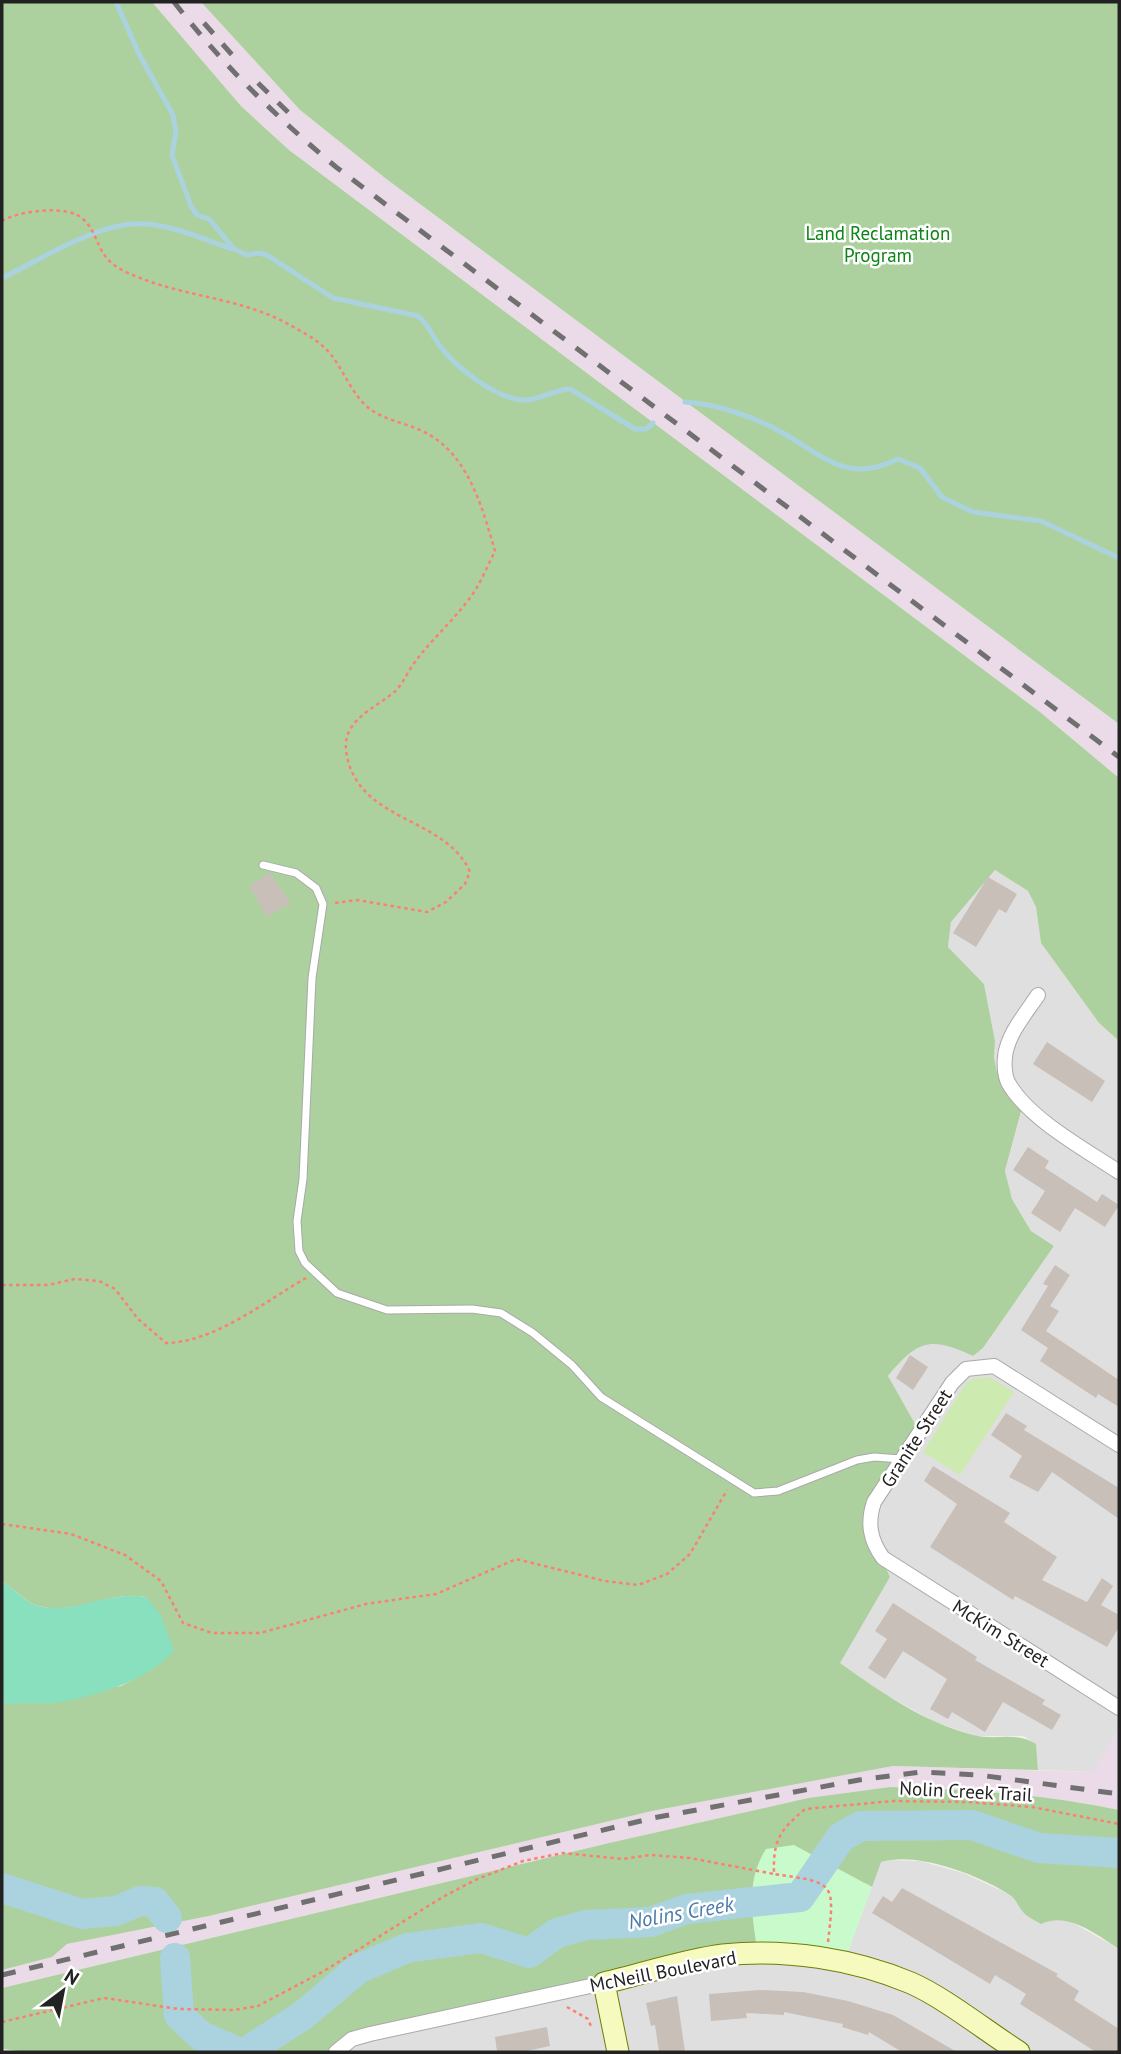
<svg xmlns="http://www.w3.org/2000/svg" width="1121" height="2054" font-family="'PT Sans',sans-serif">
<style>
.residential{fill:#e0dfdf}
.industrial{fill:#ebdbe8}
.grass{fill:#cdebb0}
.forest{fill:#add19e}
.park{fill:#c8facc}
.pitch{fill:#88e0be}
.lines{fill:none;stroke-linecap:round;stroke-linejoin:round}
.stream{stroke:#aad3df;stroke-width:5}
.river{stroke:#aad3df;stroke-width:30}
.building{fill:#c7bfb8}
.lane-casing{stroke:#a9a9a9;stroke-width:9}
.street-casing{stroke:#a9a9a9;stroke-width:16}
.secondary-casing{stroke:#707d05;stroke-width:23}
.path{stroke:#fa8072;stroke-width:2.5;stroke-dasharray:3.5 3.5;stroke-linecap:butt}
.lane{stroke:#fff;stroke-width:7}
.street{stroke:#fff;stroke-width:14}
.secondary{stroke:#f7fabf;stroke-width:21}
.rail{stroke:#707070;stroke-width:5;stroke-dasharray:14 14;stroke-linecap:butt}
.labels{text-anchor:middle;stroke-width:5;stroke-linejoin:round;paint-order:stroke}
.park-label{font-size:19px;fill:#0c8416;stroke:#fff}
.street-label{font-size:19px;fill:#222;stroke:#fff}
.water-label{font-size:21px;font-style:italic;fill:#4a7aab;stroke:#fff}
</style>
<rect width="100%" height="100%" fill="#f2efe9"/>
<g class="residential">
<polygon points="995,870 1028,891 1036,906 1041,943 1099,1023 1119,1041 1119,1729 1093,1772 1038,1770 1036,1745 1024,1736 976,1736 935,1722 886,1695 839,1663 890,1577 872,1545 888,1376 907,1354 926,1342 950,1345 973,1356 983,1348 1054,1246 1031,1231 1012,1199 1005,1172 1024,1100 997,1072 994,1058 995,1041 984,984 948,947 951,922"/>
<polygon points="889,1860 920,1861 963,1873 1013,1896 1024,1913 1068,1920 1119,1949 1119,2052 338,2052 353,2040 723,1957 849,1949 880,1862"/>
</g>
<g class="industrial">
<polygon points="152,2 201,2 300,110 385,178 1119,724 1119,778 1040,712 289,150 241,106"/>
<polygon points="1119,1729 1119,1810 1078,1802 966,1789 890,1787 808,1798 609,1843 2,1988 2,1970 51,1957 67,1944 209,1916 652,1811 893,1766 1092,1772"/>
</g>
<polygon class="grass" points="989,1377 1014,1392 960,1475 923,1452 966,1383 973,1379"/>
<g class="forest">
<path d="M2,2H152L241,106L289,150L1040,712L1119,778V1041L1099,1023L1041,943L1036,907L1028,891L995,870L951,922L948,947L984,984L995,1041L994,1058L997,1072L1024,1100L1005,1171L1012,1199L1031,1231L1054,1246L983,1348L973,1356C930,1336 918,1340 888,1376L919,1431L872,1502L882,1560L890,1577L840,1663C881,1692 923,1722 973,1735C995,1741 1016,1731 1036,1744L1038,1770L893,1766L652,1811L209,1916L67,1944L52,1957L2,1970V1704L121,1686L143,1674L146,1597C109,1590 76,1616 38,1606C26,1603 12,1587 2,1581Z"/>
<polygon points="201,2 1119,2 1119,724 385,178 300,110"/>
<path d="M890,1787C967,1789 1044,1794 1119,1810V1949C1097,1935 1068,1911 1041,1924C1035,1920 1027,1917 1023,1912C1018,1906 1016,1899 1010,1895C979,1875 917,1851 881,1862L872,1887L865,1883L758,1956L369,2035L338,2052H29L2,2049V1988L609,1843L808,1798Z"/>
</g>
<path class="park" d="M794,1845L872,1887L849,1949L835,1962L758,1956C753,1918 744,1884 766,1849Z"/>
<path class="pitch" d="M2,1581C12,1587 26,1603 38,1606C76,1615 109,1590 146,1597L160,1614L174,1650C152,1678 102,1694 67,1701C47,1705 23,1702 2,1704Z"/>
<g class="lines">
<g class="stream">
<path d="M116,2L139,54L173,115L176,132L172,155L191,206L197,215L209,219L234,249L247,255L258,253L267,255L333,298L418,316C429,324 431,335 440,346C456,367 495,399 524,400C539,401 554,389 570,389L635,429H646L653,423"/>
<path d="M2,278C40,260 91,227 132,224C166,222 201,238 232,249"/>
<path d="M685,402C717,404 755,417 783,433C825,457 847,484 898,459L920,468L942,497L973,512L1041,521L1119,558"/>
</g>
<g class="river">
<polyline points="2,1888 82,1914 116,1911 140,1901 155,1902 167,1918"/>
<polyline points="175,1958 179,2015 201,2036 238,2052"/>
<polyline points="246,2052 302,2016 358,1969 407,1948 481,1938 529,1953 557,1933 586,1925 651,1922 686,1909 800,1897 841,1837 861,1826 972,1825 1039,1848 1119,1853"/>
</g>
</g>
<g class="building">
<polygon points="270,873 291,903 267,917 249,886"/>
<polygon points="988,877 1017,894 1006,913 999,909 976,947 953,933"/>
<polygon points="1047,1042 1105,1081 1092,1102 1033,1064"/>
<polygon points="1028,1147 1049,1161 1045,1168 1097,1202 1102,1194 1119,1205 1105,1227 1075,1208 1060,1232 1031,1213 1045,1191 1013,1170"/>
<polygon points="1055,1265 1070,1275 1050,1306 1059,1311 1046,1331 1119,1380 1119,1407 1098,1394 1096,1398 1040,1361 1048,1348 1021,1330 1048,1286 1043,1284"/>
<polygon points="910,1355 928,1367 913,1390 896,1378"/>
<polygon points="1006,1413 1027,1426 1024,1430 1119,1488 1119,1519 1052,1472 1038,1492 1009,1477 1022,1456 991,1435"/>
<polygon points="933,1466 1010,1513 1004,1522 1057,1557 1042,1580 1087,1602 1102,1578 1113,1586 1101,1605 1119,1615 1119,1627 1107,1647 1015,1596 1013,1600 930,1547 957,1504 924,1481"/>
<polygon points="893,1603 977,1657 975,1660 1045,1700 1042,1704 1061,1715 1052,1730 1003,1702 985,1732 952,1712 948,1719 930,1709 947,1679 903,1651 885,1679 868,1668 887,1639 875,1631"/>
<polygon points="902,1888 1058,1974 1056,1976 1079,1991 1074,2000 1119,2029 1119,2052 1096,2052 1020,2004 1026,1994 995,1975 990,1984 872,1913 883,1896 892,1902"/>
<polygon points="760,1990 803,1992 848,2001 893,2015 957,2052 902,2052 869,2032 868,2035 842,2027 843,2024 784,2012 784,2015 746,2013 747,2018 711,2021 709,1994"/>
<polygon points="677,1996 685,2052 659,2052 655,2025 651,2026 646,2003"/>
<polygon points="547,2027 550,2046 522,2052 497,2052 495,2037"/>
</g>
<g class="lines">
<g class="lane-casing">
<polyline id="lane" points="263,865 296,873 316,888 323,904 312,978 303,1179 297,1221 299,1251 305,1263 337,1293 387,1310 472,1309 501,1313 533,1333 572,1365 601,1397 754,1493 778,1491 857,1460 874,1457 901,1459"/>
</g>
<g class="street-casing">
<g id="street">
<path d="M1038,995C1026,1013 1007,1035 1005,1057C1004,1065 1005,1078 1009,1084C1029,1119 1086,1150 1119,1172"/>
<path d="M1119,1445L994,1366L966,1369L952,1383L874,1502C867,1523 870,1540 883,1558L1119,1708"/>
<polyline points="336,2052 352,2039 370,2034 604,1983"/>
</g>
</g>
<g class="secondary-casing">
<path id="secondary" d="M618,2052L604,1983C643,1974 684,1960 723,1955C785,1948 854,1959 911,1983C945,1998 986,2031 1019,2052"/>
</g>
<g class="path">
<path d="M2,221C18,211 68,204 83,219C101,236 95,257 124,271C179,298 243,296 295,328C305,333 318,341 326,349C343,366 350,394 370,409C387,422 414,424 433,437C470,461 483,510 495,551C489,563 483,577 476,589C459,616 433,637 415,662C407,672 403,685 393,693C374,709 343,720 346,750C355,823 445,815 470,872L465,884L446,902L427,912L357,900L334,903"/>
<path d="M2,1285H48L75,1279L99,1281L115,1289L138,1319L166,1343C215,1342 264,1302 306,1278"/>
<polyline points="2,1524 71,1534 125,1555 161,1581 183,1623 212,1633 260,1633 366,1604 436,1594 516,1559 605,1581 638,1585 667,1574 690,1554 727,1490"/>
<path d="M828,1942C835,1881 835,1883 774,1874C773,1841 779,1831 805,1809L893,1801L968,1802L1032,1807L1119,1824"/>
<polyline points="567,2007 588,2019 592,2029"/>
<polyline points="2,2022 104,1998 179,2009 234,2010 258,2006 324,1971 441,1898 475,1880 523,1861 563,1853 623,1859 651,1855 690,1858 774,1874"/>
</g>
<use href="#lane" class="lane"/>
<use href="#street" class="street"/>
<use href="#secondary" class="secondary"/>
<g class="rail">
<path d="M174,2C222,64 276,117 336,167L1119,757"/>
<polyline points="204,23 241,65"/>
<polyline points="258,83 296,120"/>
<polyline points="2,1975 653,1818 859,1780 921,1772 979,1775 1119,1794"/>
</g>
</g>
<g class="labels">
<g class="park-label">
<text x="878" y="240">Land Reclamation<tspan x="878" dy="22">Program</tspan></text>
</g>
<g class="street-label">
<text transform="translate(916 1438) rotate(-57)" y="7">Granite Street</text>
<text transform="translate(1001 1633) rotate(32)" y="7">McKim Street</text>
<text transform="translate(966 1791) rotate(3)" y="7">Nolin Creek Trail</text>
<text transform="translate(663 1971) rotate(-11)" y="7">McNeill Boulevard</text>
</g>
<g class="water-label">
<text transform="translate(681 1913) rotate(-10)" y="7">Nolins Creek</text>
</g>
</g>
<rect width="1121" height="2054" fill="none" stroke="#222222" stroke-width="7"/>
<g transform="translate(63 1991) rotate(32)" stroke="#ffffff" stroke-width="5" paint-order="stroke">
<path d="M0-5L12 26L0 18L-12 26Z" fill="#222222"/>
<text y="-10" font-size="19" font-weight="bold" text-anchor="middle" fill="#222222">N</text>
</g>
</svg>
